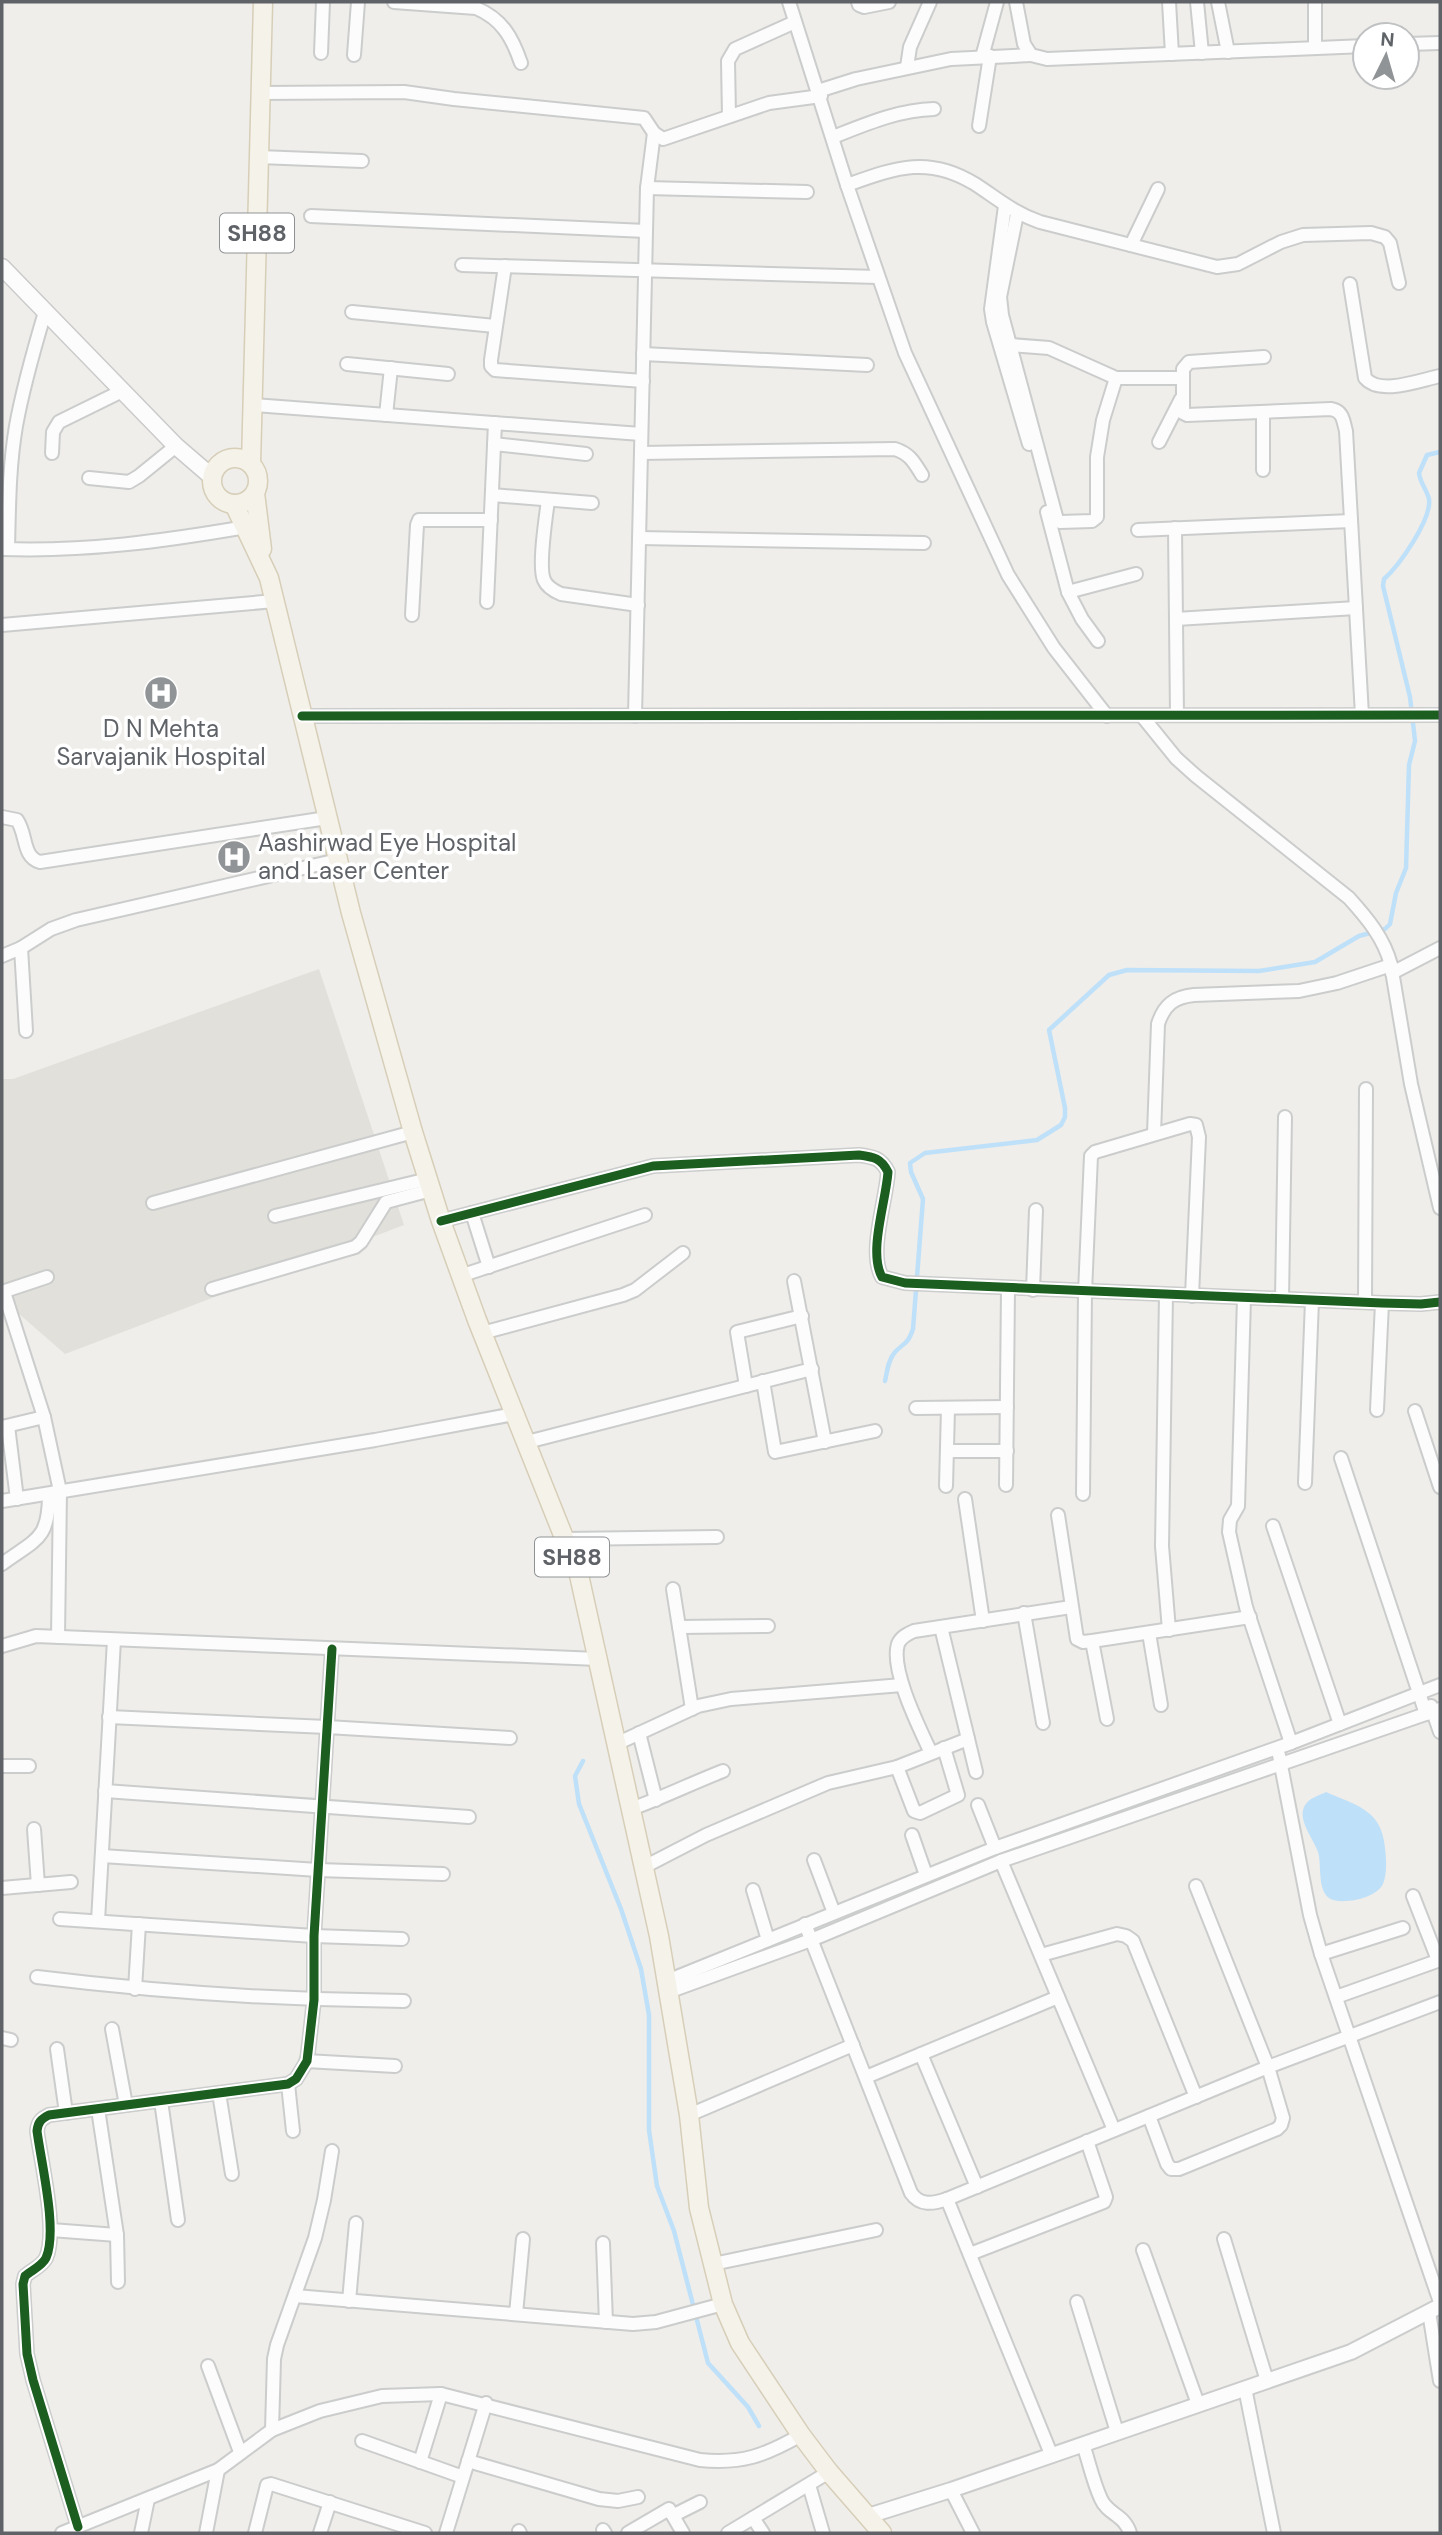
<svg xmlns="http://www.w3.org/2000/svg" width="1442" height="2535" font-family="'DM Sans',sans-serif">
<style>
.education{fill:#e2e0da}
.water{fill:#bfe0f9}
.lines{fill:none;stroke-linecap:round;stroke-linejoin:round}
.stream{stroke:#bfe0f9;stroke-width:4.5}
.minor-casing{stroke:#cbcccc;stroke-width:16}
.tertiary-casing{stroke:#cbcccc;stroke-width:18}
.secondary-casing{stroke:#cacacb;stroke-width:19}
.primary-casing{stroke:#d7ceb8;stroke-width:21}
.minor{stroke:#fdfcfc;stroke-width:12}
.tertiary{stroke:#fdfcfc;stroke-width:14}
.secondary{stroke:#fdfcfc;stroke-width:16}
.primary{stroke:#f4f2e9;stroke-width:18}
.cycleway-casing{stroke:#fff;stroke-width:13}
.cycleway{stroke:#1b5e20;stroke-width:9}
.labels{text-anchor:middle;stroke-width:7;stroke-linejoin:round;paint-order:stroke}
.shield{fill:#fff;stroke:#8f9295;stroke-width:2}
.shield-label{font-size:23px;font-weight:bold;fill:#5f6368}
.poi-label{font-size:24px;fill:#5f6368;stroke:#fff}
</style>
<rect width="100%" height="100%" fill="#efeeea"/>
<polygon class="education" points="319,969 404,1225 65,1354 2,1299 2,1079 13,1079"/>
<path class="water" d="M1326,1792C1353,1804 1379,1809 1384,1841C1386,1854 1388,1872 1383,1884C1377,1898 1341,1906 1329,1898C1317,1889 1322,1865 1318,1852C1313,1838 1298,1821 1304,1807C1308,1798 1318,1796 1326,1792Z"/>
<g class="lines">
<g class="stream">
<path d="M885,1381C887,1372 888,1360 895,1352C905,1342 908,1344 913,1329L923,1199L911,1172L910,1163L925,1153L1037,1140L1061,1125L1065,1117V1108L1049,1030L1109,975L1127,970L1259,971L1315,962L1359,936L1385,929L1390,924L1396,893L1406,868L1409,765L1415,741L1410,697L1383,586L1384,579C1399,566 1432,519 1429,499C1427,490 1420,483 1419,473L1427,455L1440,452"/>
<polyline points="583,1761 575,1776 579,1804 621,1909 641,1969 649,2015 649,2130 657,2186 674,2231 708,2363 748,2407 759,2426"/>
</g>
<g class="minor-casing">
<g id="minor">
<path d="M394,2L476,8C502,19 512,37 521,63"/>
<polyline points="789,2 847,185 905,353 1008,575 1054,648 1107,716"/>
<polyline points="858,2 859,5 864,7 889,2"/>
<polyline points="1016,2 1024,44 1031,55 1047,59 1365,46"/>
<polyline points="1169,2 1172,54"/>
<polyline points="1197,2 1202,53"/>
<polyline points="1218,2 1228,52"/>
<polyline points="1407,44 1440,43"/>
<polyline points="1315,48 1315,2"/>
<polyline points="321,53 323,2"/>
<polyline points="354,55 358,2"/>
<polyline points="982,57 997,2"/>
<polyline points="907,67 910,47 930,2"/>
<polyline points="818,91 856,79 951,59 1031,55"/>
<polyline points="260,93 404,92 454,99 644,118 654,133 663,139 769,103 821,96"/>
<polyline points="729,116 728,61 735,49 795,22"/>
<polyline points="979,126 990,56"/>
<path d="M833,137C866,124 898,110 934,109"/>
<polyline points="259,157 362,161"/>
<path d="M847,185C895,168 928,155 975,184C998,199 1014,213 1040,222L1217,267L1238,264L1281,242L1303,235L1371,233L1385,237L1390,243L1399,283"/>
<polyline points="647,188 807,192"/>
<polyline points="1005,206 991,309 993,322 1029,444"/>
<polyline points="1017,214 1000,297 1002,315 1057,520 1060,522 1092,521 1097,517 1097,457 1103,420 1116,378"/>
<polyline points="311,216 646,231"/>
<polyline points="1131,245 1158,189"/>
<polyline points="462,265 878,277"/>
<polyline points="505,266 491,360 491,366 495,370 643,381"/>
<path d="M1350,284L1365,378C1380,396 1420,380 1440,376"/>
<polyline points="352,312 495,326"/>
<polyline points="1011,345 1049,348 1116,378 1182,378"/>
<polyline points="643,354 867,365"/>
<path d="M1264,357L1189,362L1183,369V413L1187,415L1331,409C1343,411 1343,420 1346,431L1362,715"/>
<polyline points="347,364 448,374"/>
<polyline points="253,405 641,434"/>
<polyline points="1263,412 1263,470"/>
<polyline points="386,415 391,368"/>
<polyline points="1159,442 1181,399"/>
<polyline points="494,444 586,454"/>
<polyline points="52,453 53,432 59,422 122,391"/>
<path d="M641,453L895,449C910,454 914,462 922,475"/>
<polyline points="89,478 129,482 139,476 176,446"/>
<polyline points="492,495 592,503"/>
<path d="M548,500C546,517 538,566 544,580C547,587 554,591 561,594L638,605"/>
<polyline points="1047,512 1068,592 1082,619 1098,641"/>
<polyline points="1175,528 1177,715"/>
<polyline points="1138,530 1351,521"/>
<polyline points="639,538 924,543"/>
<path d="M2,549C85,552 164,541 246,527"/>
<path d="M8,549C9,508 9,467 16,426C23,387 34,349 45,312"/>
<polyline points="1068,592 1136,574"/>
<polyline points="487,602 495,423"/>
<polyline points="412,615 417,525 419,520 491,520"/>
<polyline points="1176,619 1356,608"/>
<polyline points="2,625 275,601"/>
<polyline points="302,716 1440,715"/>
<polyline points="635,716 647,188 654,133"/>
<path d="M1142,716L1176,758L1196,776L1349,898C1367,918 1384,938 1391,965L1411,1084L1440,1208"/>
<path d="M2,817L17,820C27,834 22,857 40,862L327,818"/>
<polyline points="21,948 26,1031"/>
<polyline points="2,956 21,948 51,929 76,920 338,860"/>
<polyline points="1392,973 1440,948"/>
<path d="M1154,1134L1158,1024C1164,1005 1174,997 1194,995L1299,991L1337,983L1391,965"/>
<polyline points="153,1203 413,1132"/>
<polyline points="472,1213 489,1267"/>
<polyline points="275,1216 428,1179"/>
<path d="M441,1221L653,1166L859,1155C874,1157 881,1158 888,1172C886,1202 868,1252 882,1277L905,1283L1382,1303L1421,1304L1440,1302"/>
<polyline points="460,1276 645,1215"/>
<polyline points="794,1281 825,1442"/>
<polyline points="212,1289 355,1247 361,1242 386,1202 431,1190"/>
<polyline points="1033,1290 1036,1210"/>
<polyline points="2,1292 47,1277"/>
<polyline points="4,1292 44,1417 60,1491 58,1637"/>
<polyline points="1166,1295 1162,1546 1169,1630"/>
<polyline points="1244,1298 1238,1506 1230,1520 1229,1532 1246,1607 1291,1743"/>
<polyline points="1282,1299 1285,1117"/>
<polyline points="1365,1302 1366,1089"/>
<polyline points="482,1333 623,1295 635,1290 683,1253"/>
<polyline points="763,1381 775,1452 875,1431"/>
<polyline points="746,1386 737,1332 802,1316"/>
<polyline points="916,1408 1007,1407"/>
<polyline points="1377,1410 1382,1303"/>
<polyline points="1415,1411 1440,1487"/>
<polyline points="8,1426 17,1499"/>
<polyline points="2,1427 44,1417"/>
<polyline points="527,1442 812,1369"/>
<polyline points="947,1451 1007,1451"/>
<polyline points="1341,1458 1426,1714"/>
<polyline points="1305,1483 1312,1300"/>
<polyline points="1006,1485 1008,1289"/>
<polyline points="946,1486 948,1408"/>
<polyline points="1083,1494 1085,1292 1091,1156 1095,1152 1190,1124 1196,1125 1199,1137 1192,1296"/>
<polyline points="965,1499 983,1621"/>
<polyline points="2,1501 375,1440 514,1414"/>
<polyline points="1058,1515 1077,1639 1083,1642 1092,1641 1250,1617"/>
<polyline points="1273,1526 1340,1724"/>
<polyline points="564,1539 717,1537"/>
<path d="M2,1564C36,1539 49,1540 49,1494"/>
<polyline points="673,1589 692,1709"/>
<polyline points="1024,1613 1043,1723"/>
<polyline points="679,1627 768,1626"/>
<polyline points="941,1627 976,1772"/>
<polyline points="1149,1633 1161,1705"/>
<polyline points="1092,1641 1107,1719"/>
<polyline points="2,1646 36,1636 598,1659"/>
<polyline points="1431,1706 1440,1732"/>
<polyline points="109,1717 327,1727 510,1738"/>
<polyline points="639,1733 656,1800"/>
<polyline points="616,1744 698,1706 731,1699 902,1685"/>
<path d="M931,1753C920,1729 890,1670 898,1644C901,1637 907,1634 914,1631L1071,1607"/>
<polyline points="1279,1755 1310,1915 1321,1954 1440,2302"/>
<polyline points="2,1766 29,1766"/>
<polyline points="897,1767 914,1811 920,1813 958,1795 944,1748"/>
<polyline points="105,1791 469,1817"/>
<polyline points="978,1805 995,1848"/>
<path d="M631,1809C662,1798 692,1783 723,1771"/>
<polyline points="34,1829 38,1885"/>
<polyline points="912,1835 926,1875"/>
<polyline points="102,1856 318,1870 443,1874"/>
<polyline points="814,1860 834,1913"/>
<polyline points="1001,1861 1114,2130"/>
<polyline points="644,1867 706,1835 828,1783 897,1767 968,1739"/>
<polyline points="2,1888 71,1882"/>
<polyline points="753,1890 768,1940"/>
<polyline points="1413,1896 1438,1960"/>
<polyline points="60,1919 314,1936 402,1939"/>
<polyline points="98,1921 114,1640"/>
<path d="M805,1924L911,2193C920,2206 933,2204 947,2199L1268,2067L1440,2002"/>
<polyline points="1321,1954 1403,1928"/>
<polyline points="1041,1955 1117,1934 1126,1936 1133,1941 1196,2097"/>
<path d="M37,1977C159,1992 281,2000 404,2001"/>
<polyline points="667,1981 995,1848 1291,1743 1440,1685"/>
<polyline points="135,1989 139,1924"/>
<polyline points="668,1992 811,1940 1001,1861 1440,1709"/>
<polyline points="1336,1997 1440,1960"/>
<polyline points="112,2029 126,2105"/>
<polyline points="2,2038 11,2040"/>
<polyline points="57,2049 66,2113"/>
<polyline points="921,2054 977,2187"/>
<polyline points="306,2061 395,2066"/>
<polyline points="866,2077 1058,1997"/>
<polyline points="288,2084 293,2131"/>
<polyline points="219,2093 232,2174"/>
<polyline points="161,2101 178,2220"/>
<polyline points="98,2109 117,2235 118,2282"/>
<polyline points="689,2115 853,2045"/>
<polyline points="1149,2116 1167,2164 1171,2169 1179,2169 1277,2129 1281,2125 1283,2118 1268,2067 1196,1886"/>
<polyline points="947,2199 1051,2454"/>
<polyline points="51,2230 117,2235"/>
<polyline points="1224,2239 1267,2381"/>
<polyline points="603,2243 606,2322"/>
<polyline points="1143,2250 1198,2404"/>
<polyline points="970,2254 1104,2202 1106,2197 1087,2141"/>
<polyline points="713,2264 876,2230"/>
<polyline points="295,2296 633,2324 656,2322 723,2304"/>
<polyline points="349,2301 356,2223"/>
<polyline points="1077,2302 1117,2432"/>
<polyline points="1429,2312 1440,2381"/>
<polyline points="516,2314 523,2239"/>
<polyline points="208,2366 240,2452"/>
<polyline points="1245,2388 1274,2533"/>
<polyline points="272,2430 274,2359 277,2345 315,2238 324,2200 332,2151"/>
<polyline points="362,2441 463,2477"/>
<path d="M1083,2444C1089,2462 1093,2482 1101,2499C1108,2515 1124,2514 1130,2533"/>
<polyline points="468,2461 599,2499 618,2501 638,2497"/>
<polyline points="420,2462 441,2394"/>
<polyline points="809,2485 823,2533"/>
<polyline points="951,2490 973,2533"/>
<polyline points="674,2515 700,2502"/>
<polyline points="753,2518 763,2533"/>
<path d="M78,2527L33,2380L27,2354L23,2284L25,2276C32,2270 42,2266 46,2258C58,2231 41,2162 37,2131C38,2122 41,2119 49,2115L288,2084L296,2079L307,2061L314,2000V1936L332,1649"/>
<polyline points="603,2530 605,2533"/>
<polyline points="519,2531 520,2533"/>
<path d="M62,2533L218,2470L272,2430L320,2411L382,2396L441,2394L700,2460C742,2464 764,2456 801,2435"/>
<polyline points="141,2533 148,2499"/>
<polyline points="206,2533 218,2470"/>
<polyline points="255,2533 267,2485 271,2484 425,2533"/>
<polyline points="320,2533 330,2502"/>
<polyline points="446,2533 486,2403"/>
<polyline points="628,2533 669,2509 683,2533"/>
<polyline points="728,2533 829,2472"/>
</g>
</g>
<g class="tertiary-casing">
<polyline id="tertiary" points="868,2516 951,2490 1351,2352 1440,2306"/>
</g>
<g class="secondary-casing">
<polyline id="secondary" points="2,267 176,446 212,477"/>
</g>
<g class="primary-casing">
<g id="primary">
<circle cx="235" cy="481" r="23"/>
<polyline points="251,464 263,2"/>
<polyline points="255,493 262,549"/>
<polyline points="234,504 269,578 351,913 413,1132 441,1221 477,1320 579,1575 659,1936 689,2115 699,2208 723,2304 740,2343 801,2435 829,2472 882,2533"/>
</g>
</g>
<use href="#minor" class="minor"/>
<use href="#tertiary" class="tertiary"/>
<use href="#secondary" class="secondary"/>
<use href="#primary" class="primary"/>
<g class="cycleway-casing">
<g id="cycleway">
<polyline points="302,716 1440,715"/>
<path d="M441,1221L653,1166L859,1155C874,1157 881,1158 888,1172C886,1202 868,1252 882,1277L905,1283L1382,1303L1421,1304L1440,1302"/>
<path d="M78,2527L33,2380L27,2354L23,2284L25,2276C32,2270 42,2266 46,2258C58,2231 41,2162 37,2131C38,2122 41,2119 49,2115L288,2084L296,2079L307,2061L314,2000V1936L332,1649"/>
</g>
</g>
<use href="#cycleway" class="cycleway"/>
</g>
<defs>
<g id="hospital-disc" transform="scale(1.75)"><circle r="9.5" fill="#919496" stroke="#fff"/><path d="M-5-5h3v3.5h4V-5h3V5h-3V1.5h-4V5h-3Z" fill="#fff"/></g>
</defs>
<g fill-rule="evenodd">
<use href="#hospital-disc" x="161" y="693"/>
<use href="#hospital-disc" x="234" y="857"/>
</g>
<g class="labels">
<g class="shield">
<rect x="220" y="213.5" width="74" height="39" rx="5"/>
<rect x="535" y="1537.5" width="74" height="39" rx="5"/>
</g>
<g class="shield-label">
<text x="257" y="241">SH88</text>
<text x="572" y="1565">SH88</text>
</g>
<g class="poi-label">
<text x="161" y="737">D N Mehta<tspan x="161" dy="28">Sarvajanik Hospital</tspan></text>
<text x="258" y="851" text-anchor="start">Aashirwad Eye Hospital<tspan x="258" dy="28">and Laser Center</tspan></text>
</g>
</g>
<rect width="1442" height="2535" fill="none" stroke="#5f6368" stroke-width="7"/>
<g transform="translate(1386 56) rotate(5)"><circle r="33" fill="#ffffff" stroke="#bfc1c3" stroke-width="2"/>
<path d="M0-5L12 26L0 18L-12 26Z" fill="#919496"/>
<text y="-10" font-size="19" font-weight="bold" text-anchor="middle" fill="#5f6368">N</text>
</g>
</svg>
